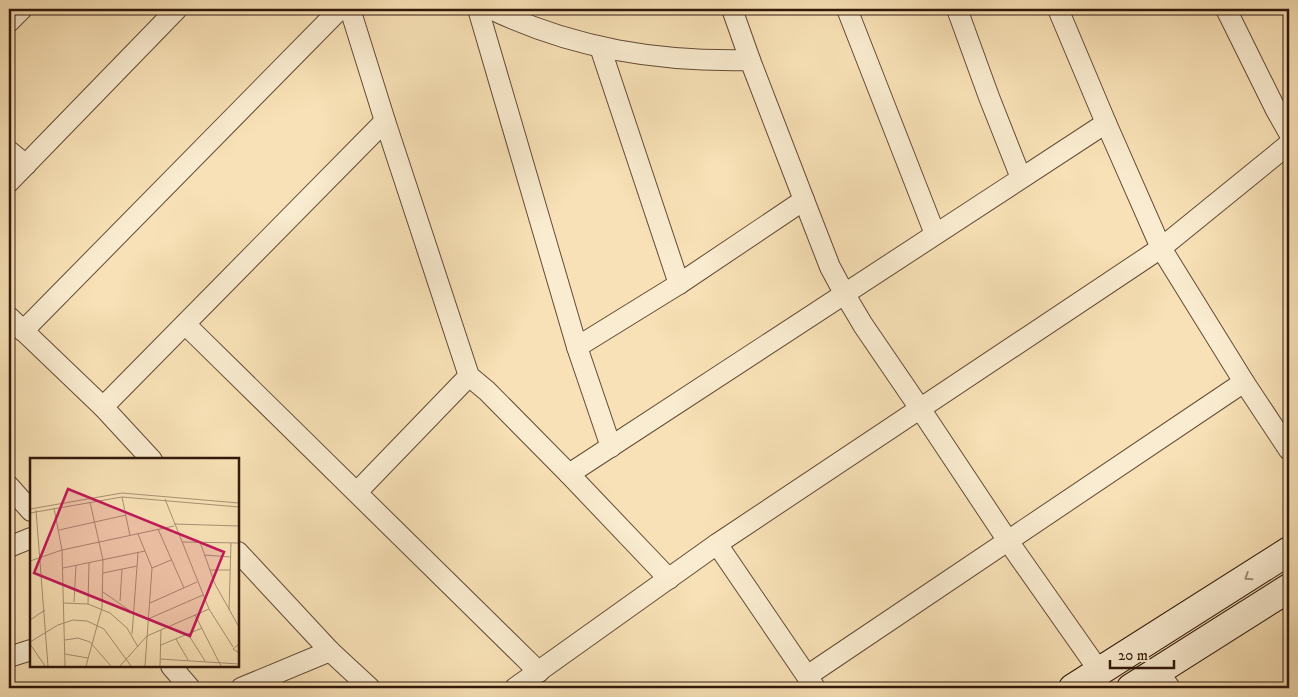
<svg xmlns="http://www.w3.org/2000/svg" width="1298" height="697" font-family="'IM FELL DW Pica',serif">
<style>
.lines{fill:none;stroke-linecap:round;stroke-linejoin:round}
.service-casing{stroke:#634b36;stroke-width:12}
.minor-casing{stroke:#634b36;stroke-width:22}
.secondary-casing{stroke:#31190b;stroke-width:30}
.service{stroke:#faecd0;stroke-width:10}
.minor{stroke:#faecd0;stroke-width:20}
.secondary{stroke:#faecd0;stroke-width:28}
.oneway{stroke:#a08d77}
.inset-road{fill:none;stroke:#a89172;stroke-width:1}
.view{fill:#c2185b;fill-opacity:0.15;stroke:#c2185b;stroke-width:2.5}
.inset-edge{fill:none;stroke:#31190b;stroke-width:2.5}
</style>
<rect width="100%" height="100%" fill="#f8e1b6"/>
<filter id="stains"><feTurbulence type="fractalNoise" baseFrequency=".004" numOctaves="4"/><feColorMatrix values="0 0 0 0 .2 0 0 0 0 .09 0 0 0 0 .02 0 0 0 .5 -.17"/></filter>
<radialGradient id="worn" r=".72"><stop offset=".6" stop-color="#630" stop-opacity="0"/><stop offset="1" stop-color="#630" stop-opacity=".3"/></radialGradient>
<g class="lines">
<g class="service-casing">
<polyline id="service" points="1163,669 1176,688"/>
</g>
<g class="minor-casing">
<g id="minor">
<polyline points="350,9 385,121 469,376 487,391 569,474 669,579"/>
<polyline points="478,9 577,347 611,447"/>
<path d="M491,9C574,49 659,62 750,60"/>
<polyline points="732,9 750,60 804,200 830,267 844,293 863,325 921,410 1008,541 1100,672"/>
<polyline points="847,9 935,234"/>
<polyline points="957,9 989,97 1021,178"/>
<polyline points="1058,9 1106,123 1161,248 1244,382 1289,450"/>
<polyline points="1226,9 1276,110 1289,133"/>
<polyline points="9,22 22,9"/>
<polyline points="600,47 679,284"/>
<polyline points="9,151 26,165"/>
<polyline points="9,182 177,9"/>
<polyline points="9,317 103,407 152,460"/>
<polyline points="185,324 539,672"/>
<polyline points="23,331 340,9"/>
<polyline points="577,347 679,284 804,200"/>
<polyline points="103,407 385,121"/>
<polyline points="569,474 1106,123"/>
<polyline points="9,486 31,511"/>
<polyline points="357,492 469,376"/>
<polyline points="717,544 815,688"/>
<polyline points="9,547 31,538"/>
<polyline points="238,552 330,651 370,688"/>
<polyline points="9,657 31,650"/>
<polyline points="171,666 190,688"/>
<polyline points="807,676 1244,382"/>
<polyline points="241,688 330,651"/>
<polyline points="515,688 717,544 1161,248 1289,144"/>
</g>
</g>
<g class="secondary-casing">
<g id="secondary">
<polyline points="1073,688 1289,551"/>
<polyline points="1131,688 1289,588"/>
</g>
</g>
<use href="#service" class="service"/>
<use href="#minor" class="minor"/>
<use href="#secondary" class="secondary"/>
</g>
<defs><path id="oneway-chevron" d="M-2-3.5L2.5 0L-2 3.5" fill="none" stroke-width="1.6" stroke-linecap="round" stroke-linejoin="round" transform="scale(1.25)"/></defs>
<use class="oneway" href="#oneway-chevron" transform="translate(1248 577) rotate(147)"/>
<g transform="translate(30 458)">
<rect width="209" height="209" fill="#f8e1b6"/>
<path class="inset-road" d="M92,39L100,78M135,41L179,151L203,189M24,50L32,92L35,208M0,51L92,35L209,45M6,52L18,208M0,55L92,39L209,49M144,66L209,68M128,71L154,130M29,72L96,57M108,76L122,110L115,208M152,84L209,85M170,84L185,126L209,169M174,97L201,99M0,103L32,92L144,68M33,110L115,93M122,110L141,102M180,112H200M73,115L107,108M73,134L103,155M90,143L92,111M44,144L46,107M33,145L58,146L80,155L97,170L108,189M120,145L167,124M58,146L59,105M199,152L201,85M165,157L191,208M118,161L173,137M0,162L15,152M102,176L108,95M158,176L175,203M146,181L158,202M35,182L48,180L60,184L81,208M0,184L28,167L43,162L57,163L74,171L101,208M0,186L15,208M209,186L203,191L209,195M131,187L172,170M35,196L58,200M130,201L209,206M56,208L72,150L73,102L60,44M90,208L117,178L179,151M130,208L131,172"/>
<path class="view" d="M38,31L194,94L160,178L4,115Z"/>
<rect width="209" height="209" class="inset-edge"/>
</g>
<rect width="1298" height="697" fill="none" stroke="#f8e1b6" stroke-width="30"/>
<rect x="10" y="10" width="1278" height="677" fill="none" stroke="#31190b" stroke-width="2.5"/>
<rect x="15" y="15" width="1268" height="667" fill="none" stroke="#31190b"/>
<path d="M1110 660v8h64v-8" fill="none" stroke="#31190b" stroke-width="2.5"/>
<text x="1118" y="660" font-size="15" fill="#31190b" stroke="#faecd0" stroke-width="4" paint-order="stroke">20 m</text>
<rect width="100%" height="100%" filter="url(#stains)"/>
<rect width="100%" height="100%" fill="url(#worn)"/>
</svg>
